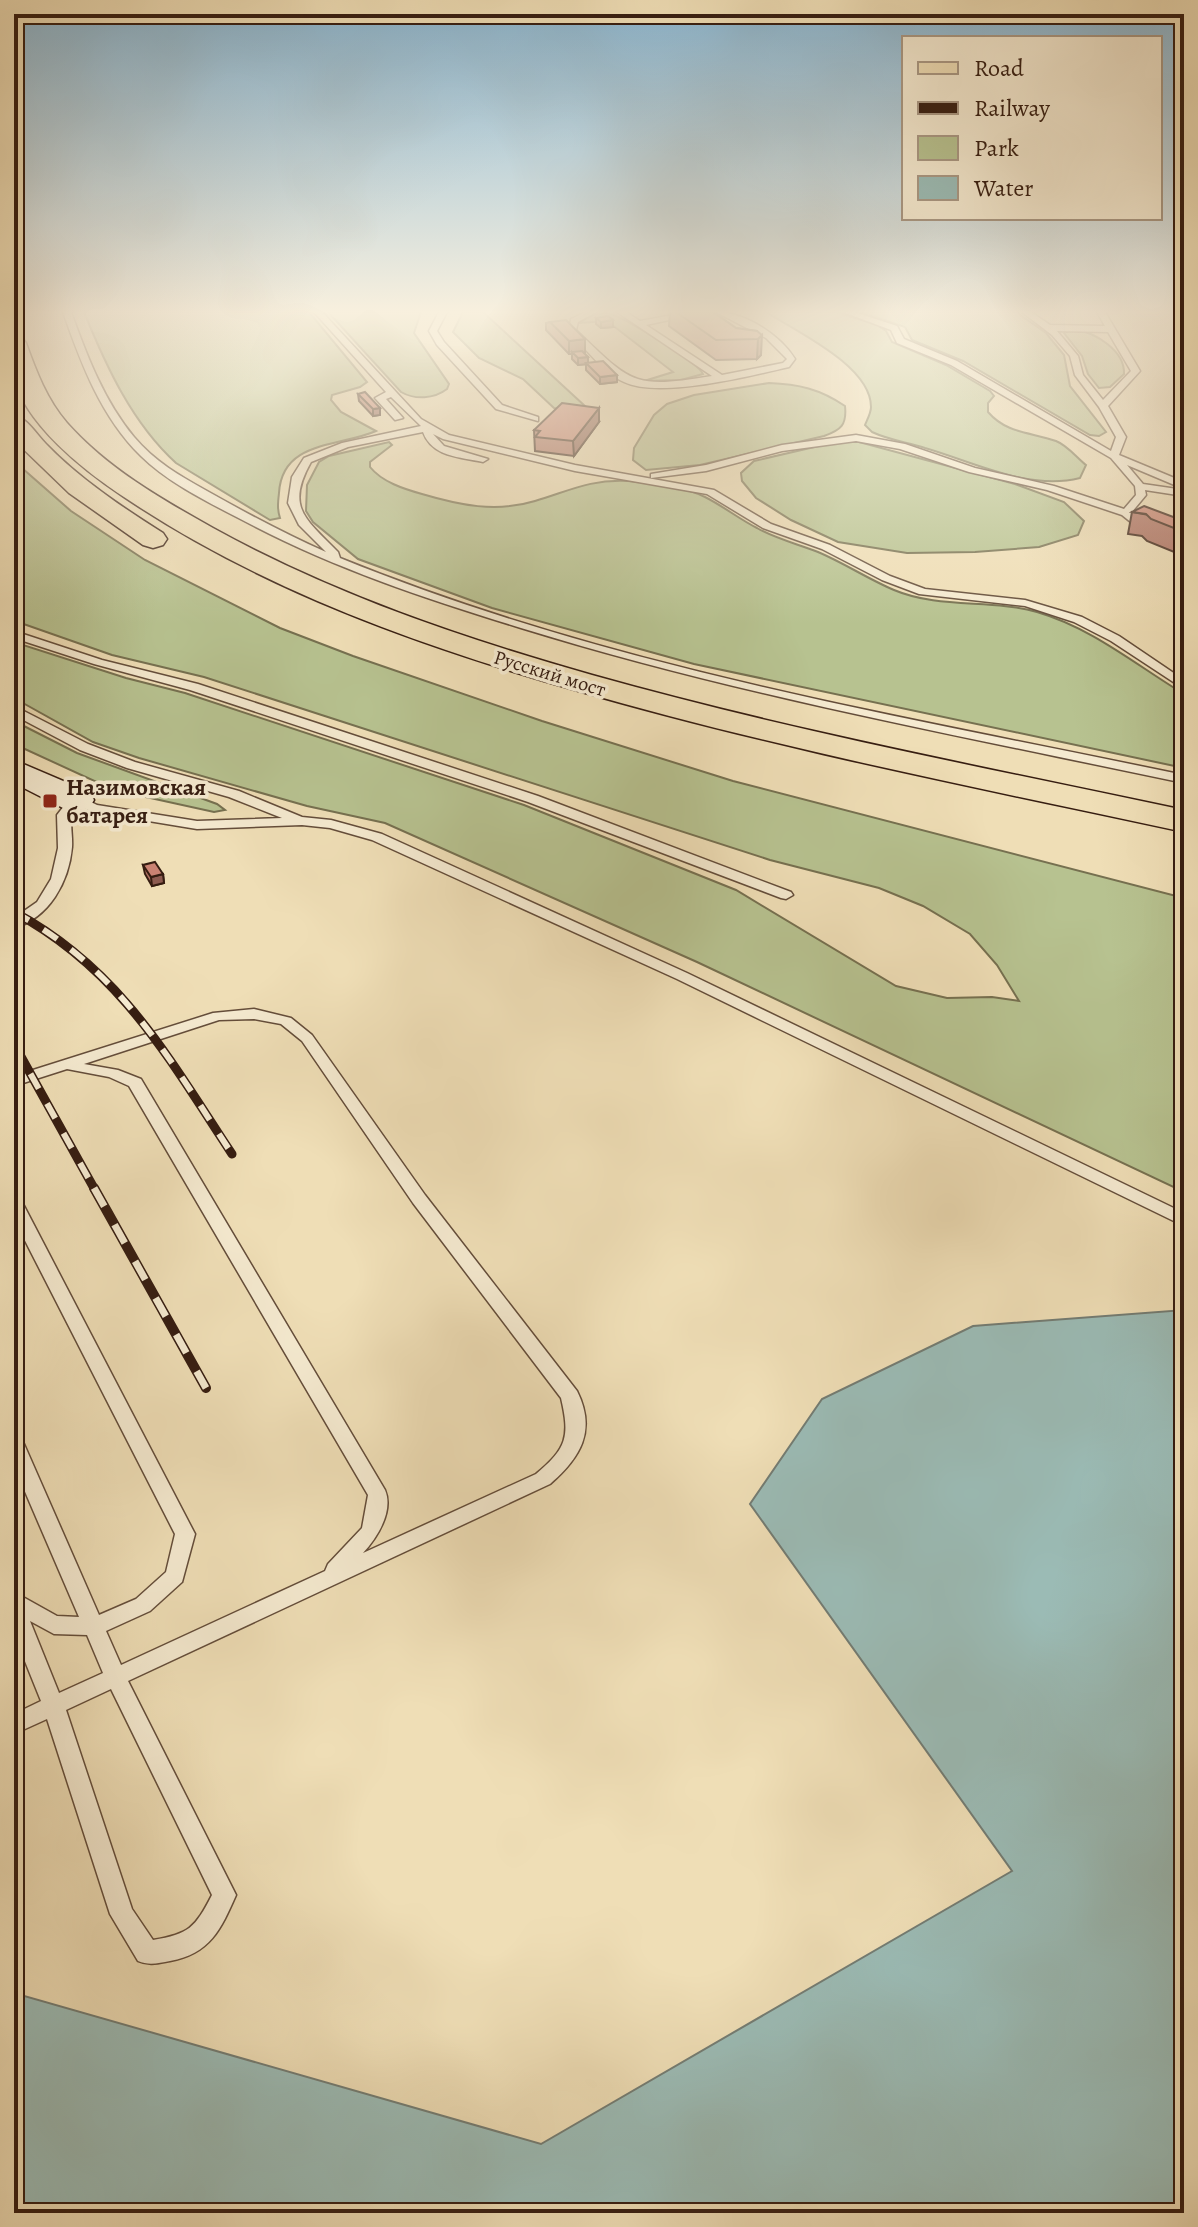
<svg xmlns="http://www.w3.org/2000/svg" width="1198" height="2227" font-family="Alegreya,serif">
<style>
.green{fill:#b7c290;stroke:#767050;stroke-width:2}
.water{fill:#9bbbb5;stroke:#737c73;stroke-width:2}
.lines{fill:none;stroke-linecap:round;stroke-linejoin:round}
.lane-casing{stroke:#644d3a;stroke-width:3}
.secondary-casing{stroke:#361d11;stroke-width:3}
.primary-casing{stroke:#361d11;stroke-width:3}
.lane{fill:#f5ead0;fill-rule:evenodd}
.secondary{fill:#f5ead0;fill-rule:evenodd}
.primary{fill:#efdeb6;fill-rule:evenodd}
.rail-far1-casing{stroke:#361d11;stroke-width:9}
.rail-casing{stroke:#361d11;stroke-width:10}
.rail-far1{stroke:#f5ead0;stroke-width:6;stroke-dasharray:17;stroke-linecap:butt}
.rail{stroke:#f5ead0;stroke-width:7;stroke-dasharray:21;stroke-linecap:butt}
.wall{fill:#ae7062;stroke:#361d11;stroke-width:2}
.shaded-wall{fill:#8d5b50;stroke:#361d11;stroke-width:2}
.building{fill:#ca8272;stroke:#361d11;stroke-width:2}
.poi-dot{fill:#8f2418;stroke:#f5ead0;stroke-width:3}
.labels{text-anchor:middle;stroke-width:7;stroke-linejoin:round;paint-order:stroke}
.far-street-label{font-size:20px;fill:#361d11;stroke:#f5ead0}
.poi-label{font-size:24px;font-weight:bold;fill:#361d11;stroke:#f5ead0;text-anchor:start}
</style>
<rect width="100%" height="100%" fill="#efdeb6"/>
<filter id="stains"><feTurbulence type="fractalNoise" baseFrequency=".0025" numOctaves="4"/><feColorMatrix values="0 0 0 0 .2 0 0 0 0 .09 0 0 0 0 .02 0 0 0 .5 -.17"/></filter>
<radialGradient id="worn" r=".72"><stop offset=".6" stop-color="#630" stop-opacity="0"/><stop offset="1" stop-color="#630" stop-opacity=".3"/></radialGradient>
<g class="green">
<path d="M84,312H309L367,382L360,387L332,395L331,400L341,412L376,431C340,447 282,440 279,493C278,502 277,509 280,518L270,520L176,463C132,423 106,366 84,312Z"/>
<path d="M328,312H421L414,333L449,384L447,389C434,399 415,400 401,392Z"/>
<polygon points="463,312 483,312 586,407 568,411 554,408 523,379 479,358 453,332"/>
<path d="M766,312H836L877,325L886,331L892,342L946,365L990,391L994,396L988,403V412C1007,434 1031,432 1056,441C1067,445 1077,458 1086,465L1080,478C1028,491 974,462 925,448C906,442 889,440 872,432L865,425C867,420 871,413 871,407C871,366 797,332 766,312Z"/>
<polygon points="861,312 1016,312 1046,333 1064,355 1070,386 1106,432 1099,436 1090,435 963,361 912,340 905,327"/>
<path d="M607,313C622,315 699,364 703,374L681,380L644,381L673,372L607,321L578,323L593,315Z"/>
<path d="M1075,329C1095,333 1125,350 1124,374L1110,387L1099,388L1088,374L1082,356L1064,333Z"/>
<path d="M769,383C798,384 820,389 845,406C847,425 841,430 824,436L700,465L646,470L633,460L634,448L654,415L667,404L694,395Z"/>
<path d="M389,442L392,445L370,462V467C382,482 404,489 422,494C459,505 496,513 535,501C569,491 590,479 628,481C651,482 684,487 705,497C723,506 739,519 757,528C776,539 798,544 818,552C844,563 868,579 894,590C939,609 991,599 1037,612C1092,628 1136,665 1184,694V768L694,664L492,608L358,559L313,522L306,511L307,485L319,462L329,456Z"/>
<polygon points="836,442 859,442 1015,484 1064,502 1084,521 1078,535 1039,547 975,552 907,553 838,542 791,520 756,498 742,481 741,473 754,461"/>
<polygon points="14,461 71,511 145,560 280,628 353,656 542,721 733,781 1184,898 1184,1192 697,962 385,823 307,806 139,758 93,742 14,698 14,642 126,678 185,693 524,805 736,890 896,986 947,998 992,997 1019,1001 997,965 970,934 923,906 879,888 770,860 204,677 112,655 15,621"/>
<polygon points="14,721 77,753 217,804 225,810 214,812 114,790 14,744"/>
</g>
<polygon class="water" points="1184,1310 1184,2213 14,2213 14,1993 541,2144 1012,1871 750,1504 822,1399 973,1326"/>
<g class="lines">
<g class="lane-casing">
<g id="lane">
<path d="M63,312H71C87,356 104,401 134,437C154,461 180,476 207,491C246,513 285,534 326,552L299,525L288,503L292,477L304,458L342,443L421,426L391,397L386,399L403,418L395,420L375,398L386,392L314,312H322L421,419L449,435L575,465L714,490L771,524L830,545L890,576L925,589L1025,600L1082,617L1119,636L1184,680V689L1111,641L1074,622L1025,606L919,594L882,580L822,549L763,528L707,494L575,471L443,439L433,434L444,446L488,459L483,462C460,457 432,457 423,432L348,447L311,462C285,508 306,519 338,552L340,558C610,668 901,716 1184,775V783C962,736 738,695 521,628C430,600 339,570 254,526C218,507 170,485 141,456C101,417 81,363 63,312Z"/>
<polygon points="439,312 447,312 437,331 444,342 502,405 538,417 538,421 496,409 437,345 429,331"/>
<path d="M586,312H596L578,322L576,330C632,384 633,389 712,376L617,312H626L640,321L689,312H706L646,325L722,375L783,363L787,359L766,338L716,312C745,312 780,335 795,359L789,367C750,376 659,399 624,382C602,372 586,348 569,332L571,319Z"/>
<path d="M843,312H854L897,326L904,339L957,361L1111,451L1116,437L1099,407L1075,375L1070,356L1052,335L1022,312H1031L1050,325L1105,326L1097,312H1105L1140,371L1108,406L1126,437L1119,455L1184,482V489L1127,465L1143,484L1184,490V496L1145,490L1146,495L1131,513L1137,520L1132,523L1122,515L1047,490L969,472L900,449L856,441L782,451L706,471L651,478V474L706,465L782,445L856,435L905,444L975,468L1054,486L1124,509L1136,495L1135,486L1111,458L951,365L897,343L891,330ZM1057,331L1108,332L1131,371L1103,400L1083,375L1078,356Z"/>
<polygon points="14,631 102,660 198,684 538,796 791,892 793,895 786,899 781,898 528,802 190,690 94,664 14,638"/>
<path d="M14,706L88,744L135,762L239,791L302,817L331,820L382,834L687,973L1184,1213V1226L677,979L372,840L330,828L302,825L197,829L94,812L78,806C67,820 73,830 72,847C69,882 49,918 14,928V918L37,902L51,879L58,848L57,815L71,797H81L97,805L197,821L282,818L229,797L127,768L80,750L14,715Z"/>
<path d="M254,1009L291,1018L312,1035L425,1195L577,1391C597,1431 580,1458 550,1484L128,1681L236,1895C221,1929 210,1954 170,1961C159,1963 149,1966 138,1961L110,1914L47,1719L14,1734V1714L41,1701L14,1634V1592L57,1616L79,1617L14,1466V1437L21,1439L24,1444L99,1615L136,1599L166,1572L175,1534L14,1219V1196L22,1202L195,1534L182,1582L150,1611L106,1631L121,1665L325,1571L328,1564L362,1528L368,1495L129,1086L109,1077L67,1069L14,1086V1076L213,1013ZM254,1019L281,1024L302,1041L413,1203L561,1398C570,1437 567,1448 536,1474L363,1553C377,1538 394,1511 385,1490L141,1079L118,1070L84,1064L219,1020ZM30,1621L54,1634L87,1635L103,1673L59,1693ZM111,1689L212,1895C195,1928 189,1934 153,1940L132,1909L66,1710Z"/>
</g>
</g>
<g class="secondary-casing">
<polygon id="secondary" points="14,760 89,792 94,800 89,808 76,811 63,808 14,783"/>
</g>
<g class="primary-casing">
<g id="primary">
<path d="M14,336L22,338L26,343C36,371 47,400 67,423C107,468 161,499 213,528C332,594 462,638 592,675C787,730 986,768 1184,810V832C980,788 775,748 575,690C417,645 261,589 124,497C86,472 23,423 14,376C12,364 14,348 14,336Z"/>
<path d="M14,415C28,419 36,434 46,444C81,480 122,507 163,533L167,539L163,545L153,548L143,545L69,493L14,440Z"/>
</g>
</g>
<use href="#lane" class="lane"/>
<use href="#secondary" class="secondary"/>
<use href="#primary" class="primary"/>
<g class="rail-far1-casing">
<g id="rail-far1">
<path d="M14,912C120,969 168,1057 232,1154"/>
<polyline points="14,1044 95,1190"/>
</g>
</g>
<g class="rail-casing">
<polyline id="rail" points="94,1188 206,1388"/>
</g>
<use href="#rail-far1" class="rail-far1"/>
<use href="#rail" class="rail"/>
</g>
<g class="wall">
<polygon points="670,312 713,312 736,328 757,331 761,355 757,359 716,360 669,326"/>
<polygon points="596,318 613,327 601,328 596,324"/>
<polygon points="550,322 585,339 585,353 583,353 588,357 588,363 617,375 617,382 600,384 586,370 586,364 578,365 572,359 572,354 569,354 546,330 546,323"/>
<polygon points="358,394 380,408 380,415 373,416 359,401"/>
<polygon points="599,422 574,456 535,451 534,430"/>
<polygon points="1132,512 1184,521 1184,556 1147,541 1142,536 1128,534"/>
<polygon points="143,865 163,874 164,883 152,886 145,874"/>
</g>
<g class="shaded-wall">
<polygon points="613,320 613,327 601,328 601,322"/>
<polygon points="762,335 761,355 757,359 758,339"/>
<polygon points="585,339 585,353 574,354 572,352 572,354 569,354 569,341"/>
<polygon points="588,357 588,364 578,365 578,358"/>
<polygon points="617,375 617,382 600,384 600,377"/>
<polygon points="380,408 380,415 373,416 373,409"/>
<polygon points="599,408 599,422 574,456 573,441"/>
<polygon points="163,874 164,883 152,886 151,877"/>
</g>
<g class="building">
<polygon points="676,312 713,312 736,328 757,331 762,335 758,339 716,340"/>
<polygon points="608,316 613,320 601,322 596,318"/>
<polygon points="566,320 585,339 569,341 550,322"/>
<polygon points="582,351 588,357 578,358 572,352"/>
<polygon points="603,361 617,375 600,377 586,363"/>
<polygon points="365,392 380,408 373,409 358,394"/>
<polygon points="562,403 599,408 573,441 535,437 540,431 534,430"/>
<polygon points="1144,506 1184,521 1184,532 1151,519 1146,514 1132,512"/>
<polygon points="155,862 163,874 151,877 143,865"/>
</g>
<linearGradient id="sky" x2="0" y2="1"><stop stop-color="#89b7d4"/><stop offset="0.5" stop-color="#f8f0de"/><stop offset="1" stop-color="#f8f0de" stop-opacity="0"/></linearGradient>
<rect width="1198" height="624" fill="url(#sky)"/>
<rect class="poi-dot" x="42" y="793" width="16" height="16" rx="4"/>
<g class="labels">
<g class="far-street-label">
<text transform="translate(550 673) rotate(17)" y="7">Русский мост</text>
</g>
<g class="poi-label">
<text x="66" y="795">Назимовская<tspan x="66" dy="28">батарея</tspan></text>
</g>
</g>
<rect width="1198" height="2227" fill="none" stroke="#efdeb6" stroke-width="48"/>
<rect x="16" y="16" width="1166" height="2195" fill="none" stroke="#361d11" stroke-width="4"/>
<rect x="24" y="24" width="1150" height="2179" fill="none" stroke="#361d11" stroke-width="2"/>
<rect x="902" y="36" width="260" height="184" fill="#f5ead0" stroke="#a99884" stroke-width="2"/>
<rect x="918" y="62" width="40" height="12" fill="#efdeb6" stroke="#a99884" stroke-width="2"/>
<text x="974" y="76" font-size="24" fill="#361d11">Road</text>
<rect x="918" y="102" width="40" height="12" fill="#361d11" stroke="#a99884" stroke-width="2"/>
<text x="974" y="116" font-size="24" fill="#361d11">Railway</text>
<rect x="918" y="136" width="40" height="24" fill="#b7c290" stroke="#a99884" stroke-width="2"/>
<text x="974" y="156" font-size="24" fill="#361d11">Park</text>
<rect x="918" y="176" width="40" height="24" fill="#9bbbb5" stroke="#a99884" stroke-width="2"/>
<text x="974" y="196" font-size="24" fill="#361d11">Water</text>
<rect width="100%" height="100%" filter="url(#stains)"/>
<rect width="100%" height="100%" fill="url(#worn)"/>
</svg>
